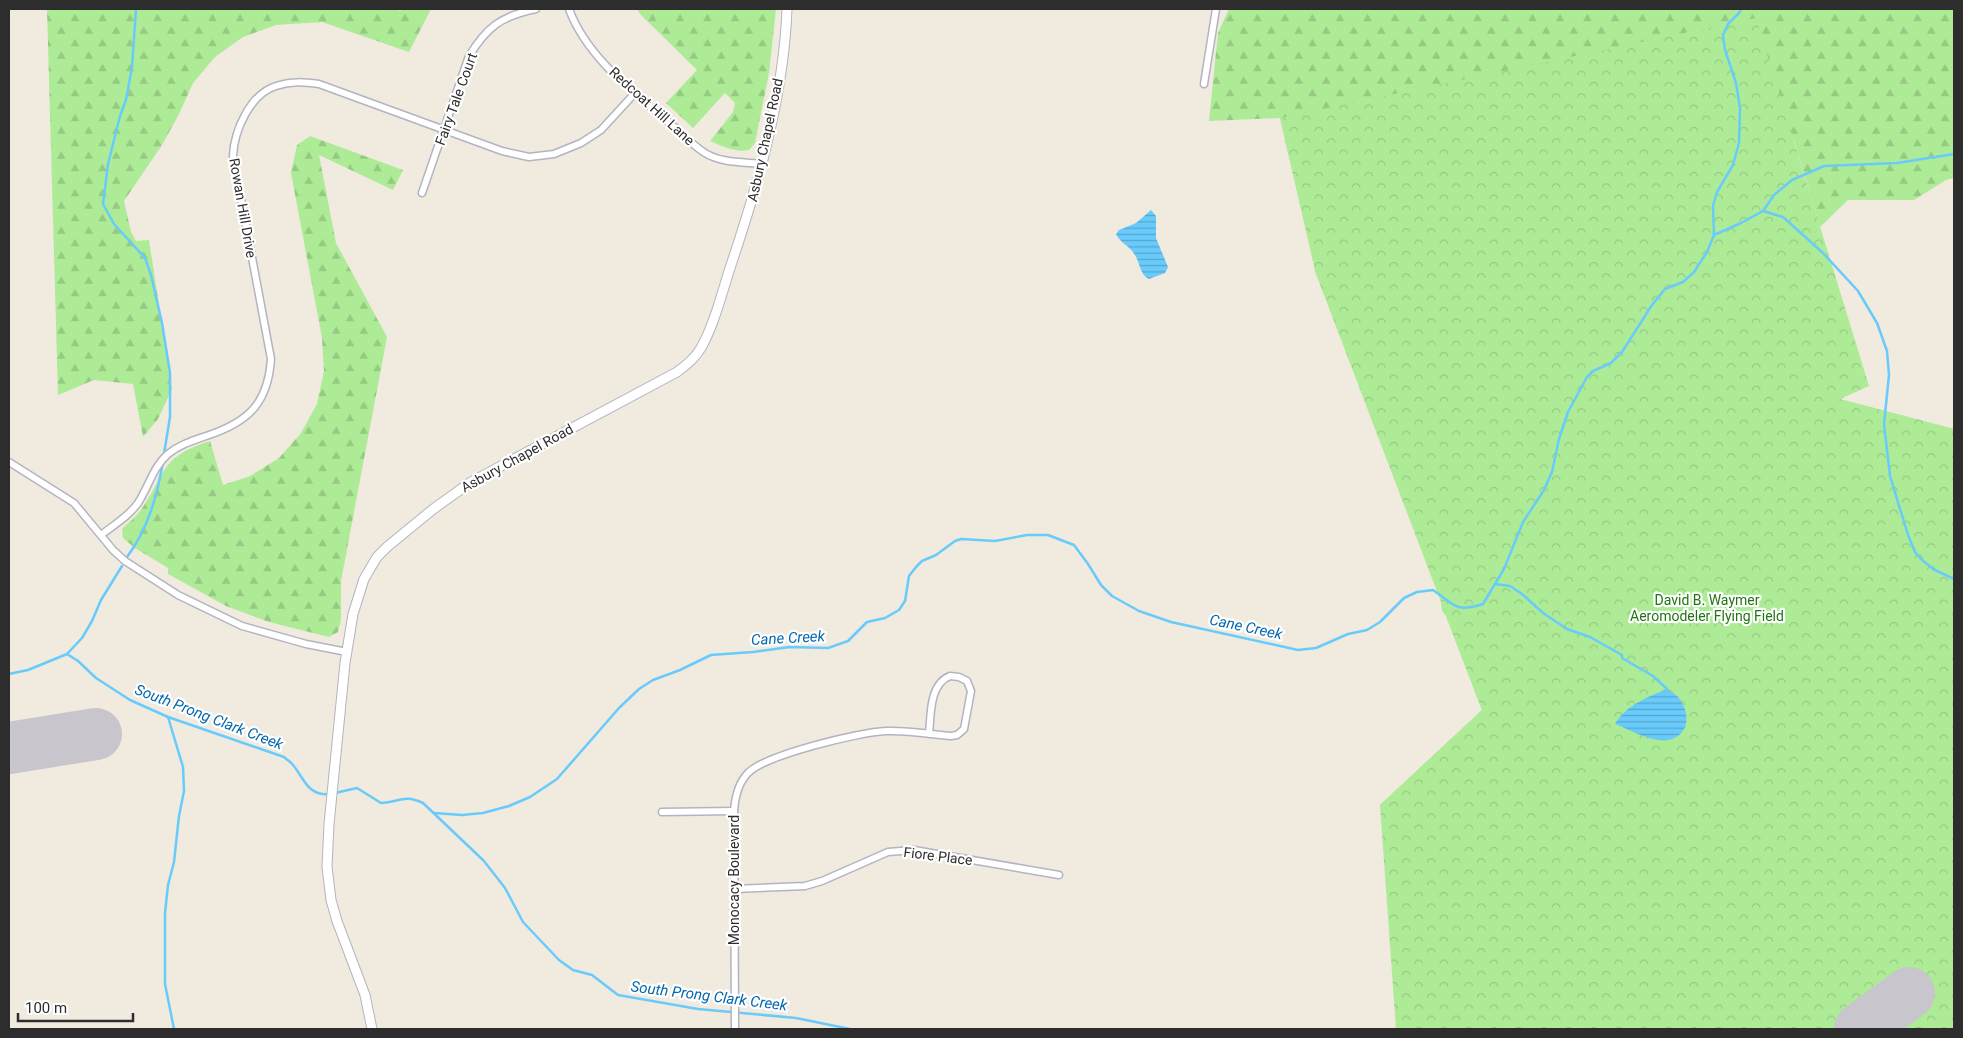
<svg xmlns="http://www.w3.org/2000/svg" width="1963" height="1038" font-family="Roboto,sans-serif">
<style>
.forest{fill:url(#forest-firs)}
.park{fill:url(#park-crowns)}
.water{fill:url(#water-rules)}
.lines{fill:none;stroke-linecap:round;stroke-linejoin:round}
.stream{stroke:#69cbfb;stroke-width:2.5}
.runway{stroke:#c8c6cc;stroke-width:52}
.minor-casing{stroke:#b3b4c2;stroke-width:9}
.secondary-casing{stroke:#b3b4c2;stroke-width:11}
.minor{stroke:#fff;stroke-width:6}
.secondary{stroke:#fff;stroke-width:9}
.labels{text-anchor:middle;stroke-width:4.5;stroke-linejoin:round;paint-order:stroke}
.street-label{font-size:14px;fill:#2d2d2d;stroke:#fff}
.park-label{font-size:14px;fill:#217513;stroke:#fff}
.water-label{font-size:15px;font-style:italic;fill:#0068af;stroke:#fff}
</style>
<defs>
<pattern id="forest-firs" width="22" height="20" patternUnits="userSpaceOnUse" patternTransform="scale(1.25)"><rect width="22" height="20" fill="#aeeb97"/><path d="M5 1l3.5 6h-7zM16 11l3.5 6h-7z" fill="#96ca82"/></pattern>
<pattern id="park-crowns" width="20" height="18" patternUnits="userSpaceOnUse" patternTransform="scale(1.25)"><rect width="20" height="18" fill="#aeeb97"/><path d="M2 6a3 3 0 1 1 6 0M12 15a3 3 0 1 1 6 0" fill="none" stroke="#96ca82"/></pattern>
<pattern id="water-rules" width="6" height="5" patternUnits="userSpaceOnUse" patternTransform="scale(1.25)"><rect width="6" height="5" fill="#69cbfb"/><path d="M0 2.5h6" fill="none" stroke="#57a5cc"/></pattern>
</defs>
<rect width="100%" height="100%" fill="#f0eadf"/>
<g class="forest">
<polygon points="47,9 396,9 400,11 402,9 431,9 409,52 322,22 276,25 243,37 215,57 193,83 179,114 162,145 124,201 131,232 136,241 149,240 172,389 158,419 143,437 133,384 94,380 58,395"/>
<path d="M637,9H776L769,73L755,143L749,150C736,153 722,146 710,141L733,112L735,103L725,93L693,128L666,103L697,70L640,14Z"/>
<polygon points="1229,9 1954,9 1954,178 1946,180 1914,200 1848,200 1820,227 1793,137 1839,399 1954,429 1380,805 1482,710 1446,616 1690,32 1676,35 1316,274 1280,118 1209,121 1218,33"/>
<path d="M310,136L403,170L393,190L319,155L336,243L387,337L341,581V620L338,632L329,637L269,622L226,606L168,574V568L135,548L123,538L122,529C128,523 136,517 141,510C167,472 160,457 210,441L223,485L250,476L279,458L301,433L317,404L324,371L322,338L291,173L297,145Z"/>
</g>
<polygon class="park" points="1756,18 1869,386 1840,399 1954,429 1954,1029 1396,1029 1380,805 1482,710 1446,616 1442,611 1441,602 1316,274 1280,118"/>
<g class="water">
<path d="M1151,210L1156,216V238L1168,267L1165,273L1149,279C1140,275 1140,263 1135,255C1130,246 1120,243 1116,234L1119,230L1136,223Z"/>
<path d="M1667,689C1671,693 1675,693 1679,698C1694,718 1686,743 1659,740C1645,739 1628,729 1615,724C1626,705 1648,697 1667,689Z"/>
</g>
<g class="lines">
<g class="stream">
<polyline points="136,9 132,67 126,100 120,116 108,164 103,204 114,224 145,258 151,275 162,323 170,373 170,417 164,454"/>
<polyline points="1763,211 1783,217 1823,253 1858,291 1877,323 1887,351 1889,375 1884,424 1890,476 1908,535 1915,552 1921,559 1933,569 1954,579"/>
<polyline points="1714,235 1741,223 1763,211 1774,195 1792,180 1824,166 1897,163 1954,154"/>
<path d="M127,557C148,529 157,496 163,462"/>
<polyline points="1495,584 1510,586 1522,594 1543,613 1567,629 1590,637 1622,655 1622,658 1653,676 1667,689 1666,692"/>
<path d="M67,654L78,661L96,678L130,700L168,717L284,757C287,760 291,762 293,765C304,778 307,796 330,794"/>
<polyline points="9,674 28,670 67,654 82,638 92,621 101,600 122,566"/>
<polyline points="168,717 183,767 184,791 179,816 174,862 168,885 165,913 165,984 174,1029"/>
<path d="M335,793L357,788L381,803C400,802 404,794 423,803L484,861L505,888L523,922L559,960L573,970L592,975L618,995L698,1009L796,1018L850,1029"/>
<path d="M434,813L462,815L483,813L509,806L530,797L557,779L619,708L639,689L653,680L680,670L711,655L753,652L790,647L828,648L848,641L867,622L885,618L899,610L905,601L909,576L916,567L922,561L936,555L955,541L961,539L995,541L1027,535H1048L1074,545L1088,564L1101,585L1112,596L1139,611L1171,622L1298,650L1316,648L1348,634L1367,630L1380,622L1404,598L1417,592L1433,590C1455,605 1455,613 1483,604L1504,569L1523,522L1544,490L1552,472L1559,439L1568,412L1587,377L1593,371L1611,363L1622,352L1652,305L1665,289L1683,282L1694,272L1707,252L1714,235L1713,206L1717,192L1733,165L1739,143L1740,108L1736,83L1725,50L1723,35L1728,24L1739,13L1741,9"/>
</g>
<g class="runway">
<polyline points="9,748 96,734"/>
<polyline points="1860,1029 1909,993"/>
</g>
<g class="minor-casing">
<g id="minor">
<path d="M569,9C587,58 635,93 673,126C683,135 694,146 705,153C721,163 743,162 762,164"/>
<polyline points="1204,84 1216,9"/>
<path d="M422,193L469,56C487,27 501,16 536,9"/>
<polyline points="9,462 74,503 113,550 125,561 178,595 242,626 306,644 347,652"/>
<path d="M101,535C114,525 129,516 138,503C149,486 153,467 168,454C180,444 195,440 209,435C250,421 268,402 271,359L233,156C234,131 250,94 276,86C291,81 304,82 319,84L502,151L529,157L554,154L581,143L601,130L635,93"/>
<polyline points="662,812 734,811"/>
<polyline points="734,889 805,886 822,881 888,852 914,850 1059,875"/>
<path d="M735,1029L734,811C735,798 739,782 748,773C765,755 860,732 886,731C907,730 929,734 951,736L957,735L964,729L971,691L967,681L959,677L950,676C929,684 931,715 929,734"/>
</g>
</g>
<g class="secondary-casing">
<path id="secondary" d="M372,1029L365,995L337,921L331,900L327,867L329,824L345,663L353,614L364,579L377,557L387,547L432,510L471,482L677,372C687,365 695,358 701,348C715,323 722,292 731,265C758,185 784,94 787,9"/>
</g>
<use href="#minor" class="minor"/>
<use href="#secondary" class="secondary"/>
</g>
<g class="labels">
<g class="street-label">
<text transform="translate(456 99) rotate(-70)" y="5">Fairy Tale Court</text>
<text transform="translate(652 106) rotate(42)" y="5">Redcoat Hill Lane</text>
<text transform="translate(765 140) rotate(-78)" y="5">Asbury Chapel Road</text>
<text transform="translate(243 208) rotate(80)" y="5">Rowan Hill Drive</text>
<text transform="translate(517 458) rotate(-29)" y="5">Asbury Chapel Road</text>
<text transform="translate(938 856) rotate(7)" y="5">Fiore Place</text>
<text transform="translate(734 880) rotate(-90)" y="5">Monocacy Boulevard</text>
</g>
<g class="park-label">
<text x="1707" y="605">David B. Waymer<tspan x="1707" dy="16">Aeromodeler Flying Field</tspan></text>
</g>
<g class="water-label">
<text transform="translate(1246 627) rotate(12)" y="5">Cane Creek</text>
<text transform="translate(788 638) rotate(-3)" y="5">Cane Creek</text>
<text transform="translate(209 717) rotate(21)" y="5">South Prong Clark Creek</text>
<text transform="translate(709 996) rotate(7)" y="5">South Prong Clark Creek</text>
</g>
</g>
<rect width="1963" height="1038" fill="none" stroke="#2d2d2d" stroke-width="20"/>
<path d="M18 1013v8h115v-8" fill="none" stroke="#2d2d2d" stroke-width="2.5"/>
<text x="25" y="1013" font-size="15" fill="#2d2d2d" stroke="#ffffff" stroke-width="4" paint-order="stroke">100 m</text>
</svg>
